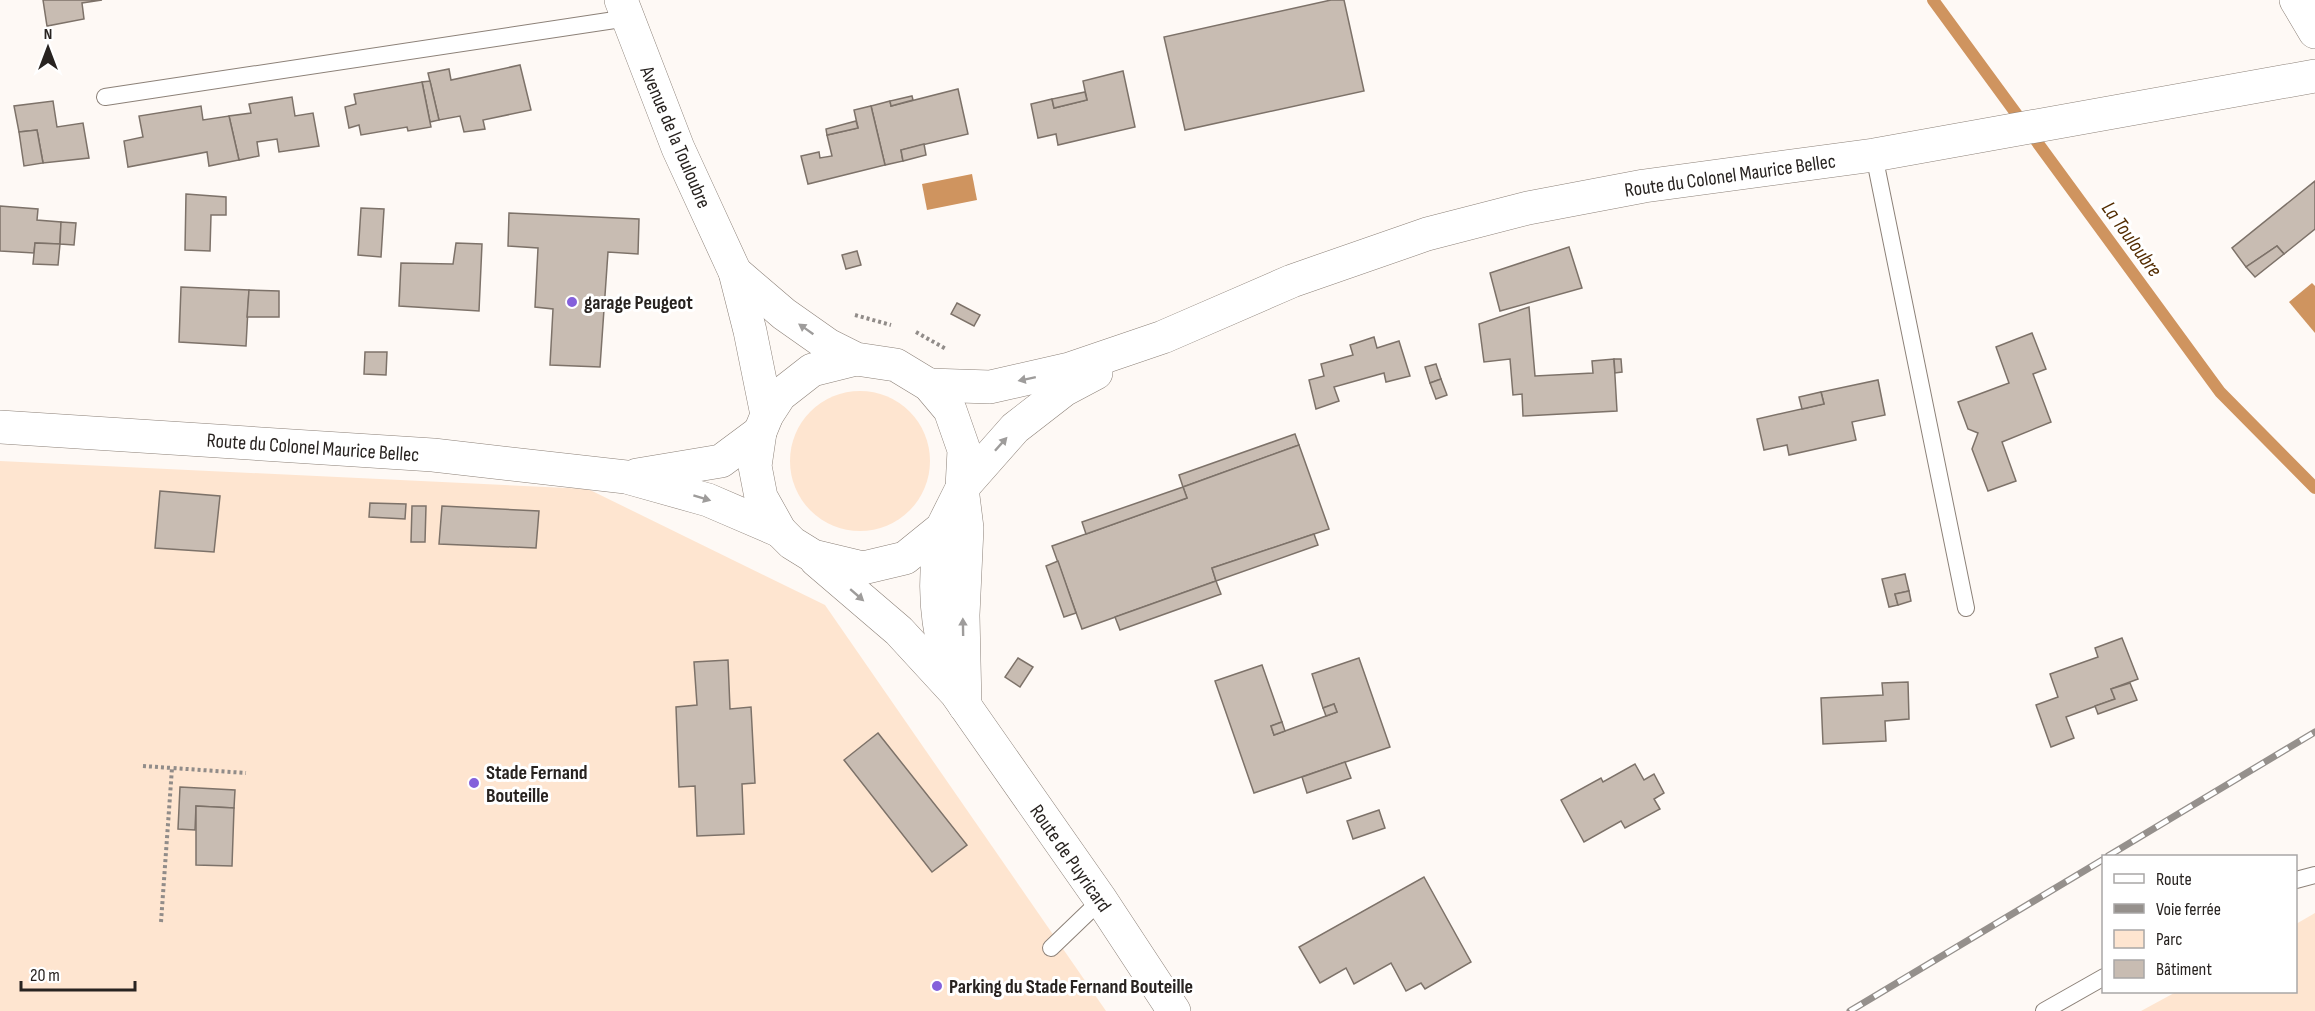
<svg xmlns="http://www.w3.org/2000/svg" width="2315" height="1011" font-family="'Sofia Sans Condensed',sans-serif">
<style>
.green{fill:#fee5d0}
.water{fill:#cf945f}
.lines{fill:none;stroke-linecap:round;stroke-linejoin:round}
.stream{stroke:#cf945f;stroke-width:12}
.building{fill:#c8bcb2;stroke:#7d7269;stroke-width:1.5}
.lane-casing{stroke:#8c8178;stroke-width:18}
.street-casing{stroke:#8c8178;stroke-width:34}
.secondary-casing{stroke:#8c8178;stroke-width:34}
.path{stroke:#918c89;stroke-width:4;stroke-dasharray:3 3;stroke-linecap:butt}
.lane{stroke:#fff;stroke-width:16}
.street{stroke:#fff;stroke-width:33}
.secondary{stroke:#fff;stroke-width:33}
.rail-casing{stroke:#95908c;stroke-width:7}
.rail{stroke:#fff;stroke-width:4.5;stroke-dasharray:14;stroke-linecap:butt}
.oneway{fill:#9e9c9b}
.poi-dot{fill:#8460db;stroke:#fff;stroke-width:2}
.labels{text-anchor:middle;stroke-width:6;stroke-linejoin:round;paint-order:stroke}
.street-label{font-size:20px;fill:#282320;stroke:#fff}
.poi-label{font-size:20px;font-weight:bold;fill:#282320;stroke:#fff;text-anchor:start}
.water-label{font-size:21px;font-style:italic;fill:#532c00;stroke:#fff}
</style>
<rect width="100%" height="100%" fill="#fef9f5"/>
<g class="green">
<circle cx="860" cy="461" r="70"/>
<polygon points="0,461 588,489 825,605 1106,1011 0,1011"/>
<polygon points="2315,913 2315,1011 2141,1011 2176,992 2296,992 2296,924"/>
</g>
<g class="water">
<polygon points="972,174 977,200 927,210 922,184"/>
<polygon points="2312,283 2315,286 2315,333 2289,302"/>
</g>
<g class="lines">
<polyline class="stream" points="1933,0 2220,392 2315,488"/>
</g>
<g class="building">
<polygon points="43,0 102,0 82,3 84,19 47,26"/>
<polygon points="1331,0 1344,0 1364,91 1185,130 1164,37"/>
<polygon points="520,65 531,110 483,120 485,129 464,132 460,116 439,120 428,73 449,69 451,80"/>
<polygon points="1123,71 1135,127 1058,145 1056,134 1038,138 1031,104 1052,99 1054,108 1087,100 1083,81"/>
<polygon points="430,81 439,120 430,122 422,82"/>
<polygon points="422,82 431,127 408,131 407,127 361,135 359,125 349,128 345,107 356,104 354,94"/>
<polygon points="958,89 968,134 901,150 903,161 885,165 871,106 890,101 891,106"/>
<polygon points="1085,92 1087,100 1054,108 1052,99"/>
<polygon points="912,96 913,100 891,106 890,101"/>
<polygon points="292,97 295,116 313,113 319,146 279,152 277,139 257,142 259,156 239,160 229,116 251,113 249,104"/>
<polygon points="53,101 57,127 83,123 89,158 43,163 37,130 19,132 14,106"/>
<polygon points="201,106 203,120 229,116 239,160 209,166 207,152 128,167 124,141 143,137 139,116"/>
<polygon points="871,106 885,165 808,184 801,156 819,152 820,158 832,156 827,135 858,128 854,110"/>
<polygon points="856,121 858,128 827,135 826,129"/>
<polygon points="37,130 43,163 24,166 19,132"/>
<polygon points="924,144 926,155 903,161 901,150"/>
<polygon points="2315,181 2315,229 2284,254 2277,246 2246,267 2232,248"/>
<polygon points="186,194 226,197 226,215 211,215 210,251 185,250"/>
<polygon points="0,206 38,209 37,220 61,222 60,244 35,243 34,253 0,251"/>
<polygon points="361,208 384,209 381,257 358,255"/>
<polygon points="509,213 639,219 638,254 608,252 600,367 550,365 553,309 535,307 538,248 508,246"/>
<polygon points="61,222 76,223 74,245 60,244"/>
<polygon points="35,243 60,244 58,265 33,264"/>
<polygon points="456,243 482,244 479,311 399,306 401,263 453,264"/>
<polygon points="2277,246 2284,254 2255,277 2246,267"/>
<polygon points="1569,247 1582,288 1500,311 1490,273"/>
<polygon points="857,251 861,265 846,269 842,255"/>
<polygon points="181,287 249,290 246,346 179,342"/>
<polygon points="249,290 279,291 279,317 247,317"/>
<polygon points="957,303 980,315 974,326 951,314"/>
<polygon points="1529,307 1535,376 1593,373 1592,361 1614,359 1617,411 1523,416 1522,394 1513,395 1510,359 1484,362 1479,324"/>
<polygon points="2032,333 2046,369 2033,374 2051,422 2002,442 2016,481 1988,491 1972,449 1978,433 1968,429 1958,402 2009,383 1996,347"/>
<polygon points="1374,337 1377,348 1399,341 1410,376 1386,382 1384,373 1334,387 1339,401 1316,409 1309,380 1324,376 1321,364 1353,355 1350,345"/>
<polygon points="365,352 387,352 386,375 364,374"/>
<polygon points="1614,359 1621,359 1622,372 1615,373"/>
<polygon points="1436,364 1441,379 1430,383 1425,367"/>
<polygon points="1441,379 1447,395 1436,399 1430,383"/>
<polygon points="1878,380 1885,415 1852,422 1856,440 1789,455 1787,445 1764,450 1757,419 1824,404 1821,392"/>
<polygon points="1821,392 1824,404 1802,409 1799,397"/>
<polygon points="1295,434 1299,445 1183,487 1179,475"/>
<polygon points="1299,445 1329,529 1212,568 1216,581 1082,629 1052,546 1187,498 1183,487"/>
<polygon points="1183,487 1187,498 1086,534 1082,522"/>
<polygon points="160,491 220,496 214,552 155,548"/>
<polygon points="370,503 406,504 405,519 369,517"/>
<polygon points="412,506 426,506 425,542 411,542"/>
<polygon points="442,506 539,511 536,548 439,544"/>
<polygon points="1314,534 1318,545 1216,581 1212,568"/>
<polygon points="1058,561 1076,613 1064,617 1046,566"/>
<polygon points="1905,574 1909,591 1895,594 1898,605 1889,607 1882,579"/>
<polygon points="1216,581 1221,594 1120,630 1115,617"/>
<polygon points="1909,591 1911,601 1898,605 1895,594"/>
<polygon points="2122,638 2138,679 2111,689 2115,699 2066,717 2074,738 2051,747 2036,705 2058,697 2050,674 2098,657 2095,648"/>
<polygon points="1018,658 1033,667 1020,687 1005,677"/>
<polygon points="1359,658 1390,747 1254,793 1215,681 1262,665 1282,722 1271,726 1274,735 1337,712 1334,704 1323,708 1312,674"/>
<polygon points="728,660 730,709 751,707 755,783 742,784 744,834 697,836 695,786 679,787 676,707 697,705 694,662"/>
<polygon points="1908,682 1909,719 1885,721 1886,741 1823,744 1821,698 1883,695 1882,683"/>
<polygon points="2130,683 2137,700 2098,714 2095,706 2115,699 2111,689"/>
<polygon points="1334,704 1337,712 1326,716 1323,708"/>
<polygon points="1282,722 1285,731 1274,735 1271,726"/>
<polygon points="878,733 967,845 932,872 844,760"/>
<polygon points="1345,762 1351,778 1307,793 1302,777"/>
<polygon points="1635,764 1644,780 1654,774 1664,793 1654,799 1660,809 1625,828 1621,821 1584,842 1561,800 1601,778 1603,782"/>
<polygon points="180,787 235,790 234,808 196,806 195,830 178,829"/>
<polygon points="196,806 234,808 232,866 196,865"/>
<polygon points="1379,810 1385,828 1353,839 1347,821"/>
<polygon points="1424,877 1471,962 1425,989 1421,983 1406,991 1391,963 1354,984 1346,968 1320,983 1299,947"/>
</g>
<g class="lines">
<g class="lane-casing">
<g id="lane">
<polyline points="105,97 628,18"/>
<polyline points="1874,155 1966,608"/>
<polyline points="2296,880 2315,875"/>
<polyline points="1051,948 1101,900"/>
<polyline points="2044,1011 2104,977"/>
</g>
</g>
<g class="street-casing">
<polyline id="street" points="2296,0 2315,32"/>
</g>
<g class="secondary-casing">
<g id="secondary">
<polyline points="621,0 678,148 735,272 750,331 767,415"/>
<polyline points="735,272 784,314 828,345 856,359 896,365 929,385 950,410 964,450 962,488 942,528 905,558 863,568 813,556 792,543 780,531 761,497 755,466 760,432 767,415 780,395 812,370 856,359"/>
<polyline points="929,385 990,387 1069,369 1163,337 1292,281 1427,234 1528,208 1644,186 1874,155 2315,76"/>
<polyline points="0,427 433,455 626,477 708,500 780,531"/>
<polyline points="637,475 721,461 760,432"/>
<polyline points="962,488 1015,428 1064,390 1096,373"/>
<polyline points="962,488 967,528 963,615 965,706"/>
<path d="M942,528C932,584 936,625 952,679"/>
<polyline points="816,560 899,631 956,693 1101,900 1174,1011"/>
</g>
</g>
<g class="path">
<polyline points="855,315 891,325"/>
<polyline points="916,332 946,349"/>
<polyline points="143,766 172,768"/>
<polyline points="161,922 172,768 246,773"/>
</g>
<use href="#lane" class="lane"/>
<use href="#street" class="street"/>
<use href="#secondary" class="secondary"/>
<g class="rail-casing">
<g id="rail">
<polyline points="2108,856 2315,732"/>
<polyline points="1850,1011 2104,859"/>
</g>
</g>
<use href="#rail" class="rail"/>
</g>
<defs><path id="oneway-solid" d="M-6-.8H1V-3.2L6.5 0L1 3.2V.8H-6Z" transform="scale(1.5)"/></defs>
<g class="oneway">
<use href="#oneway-solid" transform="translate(806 329) rotate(-145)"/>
<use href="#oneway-solid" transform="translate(1027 379) rotate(168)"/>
<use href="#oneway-solid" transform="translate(1001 444) rotate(-48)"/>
<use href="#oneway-solid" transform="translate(702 498) rotate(17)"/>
<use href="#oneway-solid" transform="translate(857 595) rotate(41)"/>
<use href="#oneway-solid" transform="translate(963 627) rotate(-91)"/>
</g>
<g class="poi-dot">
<circle cx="572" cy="302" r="6"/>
<circle cx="474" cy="783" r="6"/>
<circle cx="937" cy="986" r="6"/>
</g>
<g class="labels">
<g class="street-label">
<text transform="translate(676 137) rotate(67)" y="7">Avenue de la Touloubre</text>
<text transform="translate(1730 175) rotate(-8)" y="7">Route du Colonel Maurice Bellec</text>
<text transform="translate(313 447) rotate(4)" y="7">Route du Colonel Maurice Bellec</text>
<text transform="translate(1071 858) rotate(55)" y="7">Route de Puyricard</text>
</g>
<g class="poi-label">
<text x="584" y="309">garage Peugeot</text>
<text x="486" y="779">Stade Fernand<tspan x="486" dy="23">Bouteille</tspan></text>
<text x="949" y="993">Parking du Stade Fernand Bouteille</text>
</g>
<g class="water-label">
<text transform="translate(2132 239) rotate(54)" y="7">La Touloubre</text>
</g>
</g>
<rect x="2102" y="855" width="195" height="138" fill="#ffffff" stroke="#a9a7a6" stroke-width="1.5"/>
<rect x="2114" y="874" width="30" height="9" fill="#ffffff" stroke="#a9a7a6" stroke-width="1.5"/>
<text x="2156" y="885" font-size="18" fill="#282320">Route</text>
<rect x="2114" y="904" width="30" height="9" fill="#95908c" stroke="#a9a7a6" stroke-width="1.5"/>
<text x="2156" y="915" font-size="18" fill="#282320">Voie ferrée</text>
<rect x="2114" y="930" width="30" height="18" fill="#fee5d0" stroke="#a9a7a6" stroke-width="1.5"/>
<text x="2156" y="945" font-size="18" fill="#282320">Parc</text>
<rect x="2114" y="960" width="30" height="18" fill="#c8bcb2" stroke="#a9a7a6" stroke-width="1.5"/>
<text x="2156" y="975" font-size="18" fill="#282320">Bâtiment</text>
<g transform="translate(48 48)" stroke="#ffffff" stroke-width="4.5" paint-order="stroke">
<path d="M0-4.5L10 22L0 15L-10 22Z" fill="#282320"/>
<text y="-9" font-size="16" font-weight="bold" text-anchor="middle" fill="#282320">N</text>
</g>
<path d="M21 981v9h114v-9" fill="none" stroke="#282320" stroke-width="3"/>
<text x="30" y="981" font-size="18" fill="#282320" stroke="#ffffff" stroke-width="4.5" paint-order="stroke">20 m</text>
</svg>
